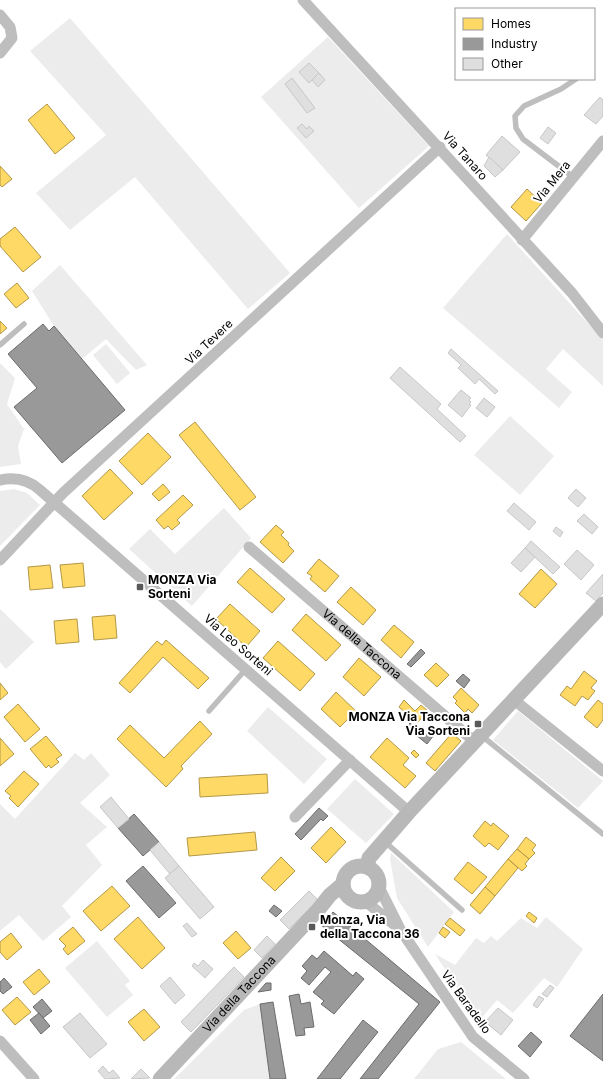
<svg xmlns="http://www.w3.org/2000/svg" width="603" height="1079" font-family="Inter,sans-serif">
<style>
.green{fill:#ececec}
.homes{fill:#ffd966;stroke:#b29847}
.industry{fill:#999;stroke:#6b6b6b}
.building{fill:#dfdfdf;stroke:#c7c7c7}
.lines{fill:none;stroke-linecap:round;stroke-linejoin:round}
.service{stroke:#bebebe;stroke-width:5.5}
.minor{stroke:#bebebe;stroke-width:11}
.secondary{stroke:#b8b8b8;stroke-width:15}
.poi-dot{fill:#595959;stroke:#fff;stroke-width:1.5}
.labels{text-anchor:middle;stroke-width:4;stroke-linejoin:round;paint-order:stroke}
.street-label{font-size:12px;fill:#000;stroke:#fff}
.poi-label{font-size:12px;font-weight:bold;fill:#000;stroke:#fff;text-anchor:start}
</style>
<rect width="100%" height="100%" fill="#fff"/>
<g class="green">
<polygon points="70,18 290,273 248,309 135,177 70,230 36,193 106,135 30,51"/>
<polygon points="328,37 429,146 359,208 261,97"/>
<polygon points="507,234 603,340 603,386 563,349 546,369 572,392 559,408 443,308"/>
<polygon points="60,265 147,365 136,370 106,339 82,359 54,326 32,291"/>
<polygon points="106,344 130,373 117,384 93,355"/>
<polygon points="0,363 15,378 7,404 24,429 18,446 21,464 0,467"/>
<polygon points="510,416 554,456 520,495 474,455"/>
<polygon points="14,489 27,493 40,505 0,546 0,491"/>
<polygon points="224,508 251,538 192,606 129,549 150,529 175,554"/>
<polygon points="0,609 34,642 6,669 0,662"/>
<polygon points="268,707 327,759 304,784 247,731"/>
<polygon points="518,711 603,781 578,808 493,740"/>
<polygon points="75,753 84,760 91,753 110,775 80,803 107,827 86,845 102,865 62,906 71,917 43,941 19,915 0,931 0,804 15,819"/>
<polygon points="355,779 394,814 366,843 327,809"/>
<polygon points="391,853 454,912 428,947 397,898 390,859"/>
<polygon points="546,917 583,949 557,987 544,978 513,1013 497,1000 479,1021 435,954 455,965 476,938 484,943 491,936 497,941 521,918 537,928"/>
<polygon points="97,941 130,981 125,985 133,995 107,1017 65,968"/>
<polygon points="260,1004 270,1079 174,1079 244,1010"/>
<polygon points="461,1042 506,1079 414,1079 438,1049"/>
</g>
<g class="homes">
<polygon points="47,104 75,138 55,154 28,120"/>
<polygon points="0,166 12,179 2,187 0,185"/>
<polygon points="527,189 542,203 526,221 511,207"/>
<polygon points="15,227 41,257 23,272 0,246 0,239"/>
<polygon points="17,283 29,298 16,308 4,294"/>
<polygon points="0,321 7,328 0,334"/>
<polygon points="195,422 256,497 240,510 179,435"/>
<polygon points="148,433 171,457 142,485 119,461"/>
<polygon points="110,469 133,493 104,520 82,496"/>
<polygon points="163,484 170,492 159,501 152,494"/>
<polygon points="183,495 193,505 177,520 180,523 172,530 168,526 164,529 156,520"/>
<polygon points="276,525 284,532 281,535 289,543 288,545 294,551 283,563 260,542"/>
<polygon points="319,559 339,576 325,592 310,579 312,576 307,573"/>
<polygon points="83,563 85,586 63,588 60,565"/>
<polygon points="50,565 53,588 30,590 28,567"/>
<polygon points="250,568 285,599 272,613 237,582"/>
<polygon points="541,569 557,584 535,608 519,594"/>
<polygon points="351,587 376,610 363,625 337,602"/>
<polygon points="230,604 260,631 246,647 216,619"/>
<polygon points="306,614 341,645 326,661 292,630"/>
<polygon points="115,615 117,638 94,640 92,617"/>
<polygon points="77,619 79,642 56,644 54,621"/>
<polygon points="394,625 414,642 401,658 381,640"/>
<polygon points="166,640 209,678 198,689 163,657 130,693 119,683 157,641 162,645"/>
<polygon points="278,641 315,674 300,691 263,658"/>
<polygon points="359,658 381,677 364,696 343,677"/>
<polygon points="436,663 449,675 437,687 424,675"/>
<polygon points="584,671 597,681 591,688 595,691 588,700 582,696 575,706 560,695 567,686 571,689"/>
<polygon points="0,683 8,693 0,700"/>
<polygon points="461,688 479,705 472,713 468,709 465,713 455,703 457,701 453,697"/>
<polygon points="336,692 359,714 352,721 348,719 340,727 321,709"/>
<polygon points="404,700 415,711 421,705 428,711 417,723 399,707"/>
<polygon points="598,700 603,704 603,720 597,728 584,717"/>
<polygon points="18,704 40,729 25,742 4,717"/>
<polygon points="200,721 212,734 181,766 183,769 166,787 117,739 130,725 164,758"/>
<polygon points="452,733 461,741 435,771 426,763"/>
<polygon points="46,736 62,755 56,759 59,762 51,768 49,765 46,768 30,749"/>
<polygon points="0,738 14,754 0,766"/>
<polygon points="387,738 409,758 403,765 416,776 405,788 370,757"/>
<polygon points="414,750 419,755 416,758 411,753"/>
<polygon points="24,771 39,784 18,807 9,798 11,796 5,791"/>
<polygon points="267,774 268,793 200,797 199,778"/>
<polygon points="485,821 491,826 493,823 509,836 498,850 489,843 485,847 473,836"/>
<polygon points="331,827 346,842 326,863 311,848"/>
<polygon points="255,832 257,850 189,856 187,838"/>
<polygon points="526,837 536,845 532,850 535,853 529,859 517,849"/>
<polygon points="517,849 529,859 525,864 527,866 522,871 508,859"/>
<polygon points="281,857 295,871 275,891 261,878"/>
<polygon points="508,859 518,868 495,896 485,887"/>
<polygon points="468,862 487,877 472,894 454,879"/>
<polygon points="112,886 130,906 101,931 83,911"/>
<polygon points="485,887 495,896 480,914 470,905"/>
<polygon points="529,912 537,918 534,923 526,916"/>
<polygon points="138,917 165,948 142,969 114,939"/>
<polygon points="450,918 465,930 460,936 445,924"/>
<polygon points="73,927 85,941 68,955 63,949 66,946 59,939"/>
<polygon points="443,927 450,932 445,938 439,933"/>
<polygon points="236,931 251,948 238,959 223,943"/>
<polygon points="11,933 22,947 7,960 0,952 0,942"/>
<polygon points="39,969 50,982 34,995 23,982"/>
<polygon points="17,997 31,1012 15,1025 2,1010"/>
<polygon points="144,1009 160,1027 144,1041 128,1022"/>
</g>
<g class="industry">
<polygon points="43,324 49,331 54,326 125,410 62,463 14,407 37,388 8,354"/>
<polygon points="421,649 425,653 411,667 407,664"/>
<polygon points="463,674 470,680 464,688 456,681"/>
<polygon points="410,723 424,735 428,730 434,735 427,744 406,727"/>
<polygon points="319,808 328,816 323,821 321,819 301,840 295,834"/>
<polygon points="134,814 159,842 143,856 118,828"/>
<polygon points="143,866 176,903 159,918 126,881"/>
<polygon points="274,905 282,911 276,917 269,911"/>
<polygon points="333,912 440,1002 378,1079 360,1079 419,1004 321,925"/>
<polygon points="324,951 353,976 356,972 364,979 334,1014 321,1004 324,1001 313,992 331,972 325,967 309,985 301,978 307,971 302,966 312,955 317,959"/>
<polygon points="4,978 12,987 3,994 0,991 0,982"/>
<polygon points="266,983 271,983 271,990 258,992"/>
<polygon points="299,994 301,1004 310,1002 314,1027 304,1028 305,1035 296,1036 289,996"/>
<polygon points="603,994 603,1061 570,1036"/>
<polygon points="42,999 52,1011 43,1018 33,1007"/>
<polygon points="273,1002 286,1079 270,1079 260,1004"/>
<polygon points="39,1013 50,1026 41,1034 30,1020"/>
<polygon points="363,1020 378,1032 340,1079 317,1079"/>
<polygon points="531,1032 542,1042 530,1057 518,1046"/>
</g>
<g class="building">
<polygon points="309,63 319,73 309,83 299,72"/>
<polygon points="319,73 325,80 318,87 312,80"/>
<polygon points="292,78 315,108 307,113 285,84"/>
<polygon points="600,97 603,100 603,116 596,124 584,115"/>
<polygon points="302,124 307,129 309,126 314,131 306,138 297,128"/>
<polygon points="548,127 556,133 548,144 540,138"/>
<polygon points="502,136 520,152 503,170 486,155"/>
<polygon points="489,157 503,170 495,177 484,166"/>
<polygon points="451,349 498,391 495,394 479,379 475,384 458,368 461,365 448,353"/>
<polygon points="400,367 441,404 437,409 466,436 460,442 390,378"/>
<polygon points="461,390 471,398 469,400 471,402 469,404 471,405 462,417 448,405"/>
<polygon points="484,398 495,407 487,417 476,408"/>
<polygon points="576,489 586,498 578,507 568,498"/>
<polygon points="514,503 536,522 529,530 507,511"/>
<polygon points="584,514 598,527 592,534 577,521"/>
<polygon points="556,527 563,532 560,537 553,531"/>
<polygon points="531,541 560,567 553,574 525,548"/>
<polygon points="525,548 535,557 521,572 511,563"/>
<polygon points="577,550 594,565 581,580 564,564"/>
<polygon points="603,574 603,593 596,601 586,593"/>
<polygon points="111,797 129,819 118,828 100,807"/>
<polygon points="159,842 179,866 170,874 150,850"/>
<polygon points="179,866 214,907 200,919 165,878"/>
<polygon points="309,891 318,900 289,929 280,920"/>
<polygon points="187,923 197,934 192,937 183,926"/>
<polygon points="267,936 275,944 262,958 254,950"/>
<polygon points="203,960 213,969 205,978 192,966 194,963 198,966"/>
<polygon points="234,967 244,977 191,1032 181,1022"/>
<polygon points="170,977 185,995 175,1004 160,986"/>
<polygon points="550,985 554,988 547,997 542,994"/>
<polygon points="539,996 544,999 537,1008 533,1005"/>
<polygon points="498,1008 513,1020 501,1035 485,1022"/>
<polygon points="80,1013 107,1044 90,1058 63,1027"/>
<polygon points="103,1066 109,1073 113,1070 120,1078 105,1079 98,1071"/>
<polygon points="141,1069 150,1078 131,1079"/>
</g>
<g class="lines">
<g class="service">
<polyline points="573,177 523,139 516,128 515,116 524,106 561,89 576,79"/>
<polyline points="0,345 24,324"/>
<polyline points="209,711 246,669"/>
<polyline points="482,736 603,834"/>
<polyline points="384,841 462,910"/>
</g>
<g class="minor">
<polyline points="303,0 572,293 603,333"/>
<polyline points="0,15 10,27 12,38 0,53"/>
<polyline points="522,240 603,141"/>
<path d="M0,480C15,477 29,480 40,490L409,812"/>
<path id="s1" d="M249,547L475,742"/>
<polyline points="0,560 63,493 440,147"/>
<polyline points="514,700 603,771"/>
<polyline points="295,817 350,760"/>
<polyline points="379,887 400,929 473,1037 524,1079"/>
<polyline points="365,901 396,926"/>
<polyline points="0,1041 34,1079"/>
</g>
<g class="secondary">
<circle cx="361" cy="884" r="18"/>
<polyline points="367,867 369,858 409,812 603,604"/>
<path id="s2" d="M160,1079L318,910L330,895L343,884"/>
</g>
</g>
<g class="poi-dot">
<rect x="136" y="583" width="8" height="8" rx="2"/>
<rect x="474" y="720" width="8" height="8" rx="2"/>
<rect x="308" y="923" width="8" height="8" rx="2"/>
</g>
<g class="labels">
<g class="street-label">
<text transform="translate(465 156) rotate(48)" y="4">Via Tanaro</text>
<text transform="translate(552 182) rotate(-51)" y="4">Via Mera</text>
<text transform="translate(209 342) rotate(-43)" y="4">Via Tevere</text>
<text transform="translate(238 645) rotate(41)" y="4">Via Leo Sorteni</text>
<text dy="4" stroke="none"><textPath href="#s1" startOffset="149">Via della Taccona</textPath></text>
<text dy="4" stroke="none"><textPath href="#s2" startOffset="116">Via della Taccona</textPath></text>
<text transform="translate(466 1002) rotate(54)" y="4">Via Baradello</text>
</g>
<g class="poi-label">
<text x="148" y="584">MONZA Via<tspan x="148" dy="14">Sorteni</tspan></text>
<text x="470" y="721" text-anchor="end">MONZA Via Taccona<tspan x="470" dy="14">Via Sorteni</tspan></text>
<text x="320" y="924">Monza, Via<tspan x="320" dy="14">della Taccona 36</tspan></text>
</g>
</g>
<rect x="455" y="8" width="140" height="72" fill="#ffffff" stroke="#999999"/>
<rect x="463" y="18" width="20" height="12" fill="#ffd966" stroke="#999999"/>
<text x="491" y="28" font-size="12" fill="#000000">Homes</text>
<rect x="463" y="38" width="20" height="12" fill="#999999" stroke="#999999"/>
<text x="491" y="48" font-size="12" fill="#000000">Industry</text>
<rect x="463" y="58" width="20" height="12" fill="#dfdfdf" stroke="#999999"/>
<text x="491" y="68" font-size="12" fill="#000000">Other</text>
</svg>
